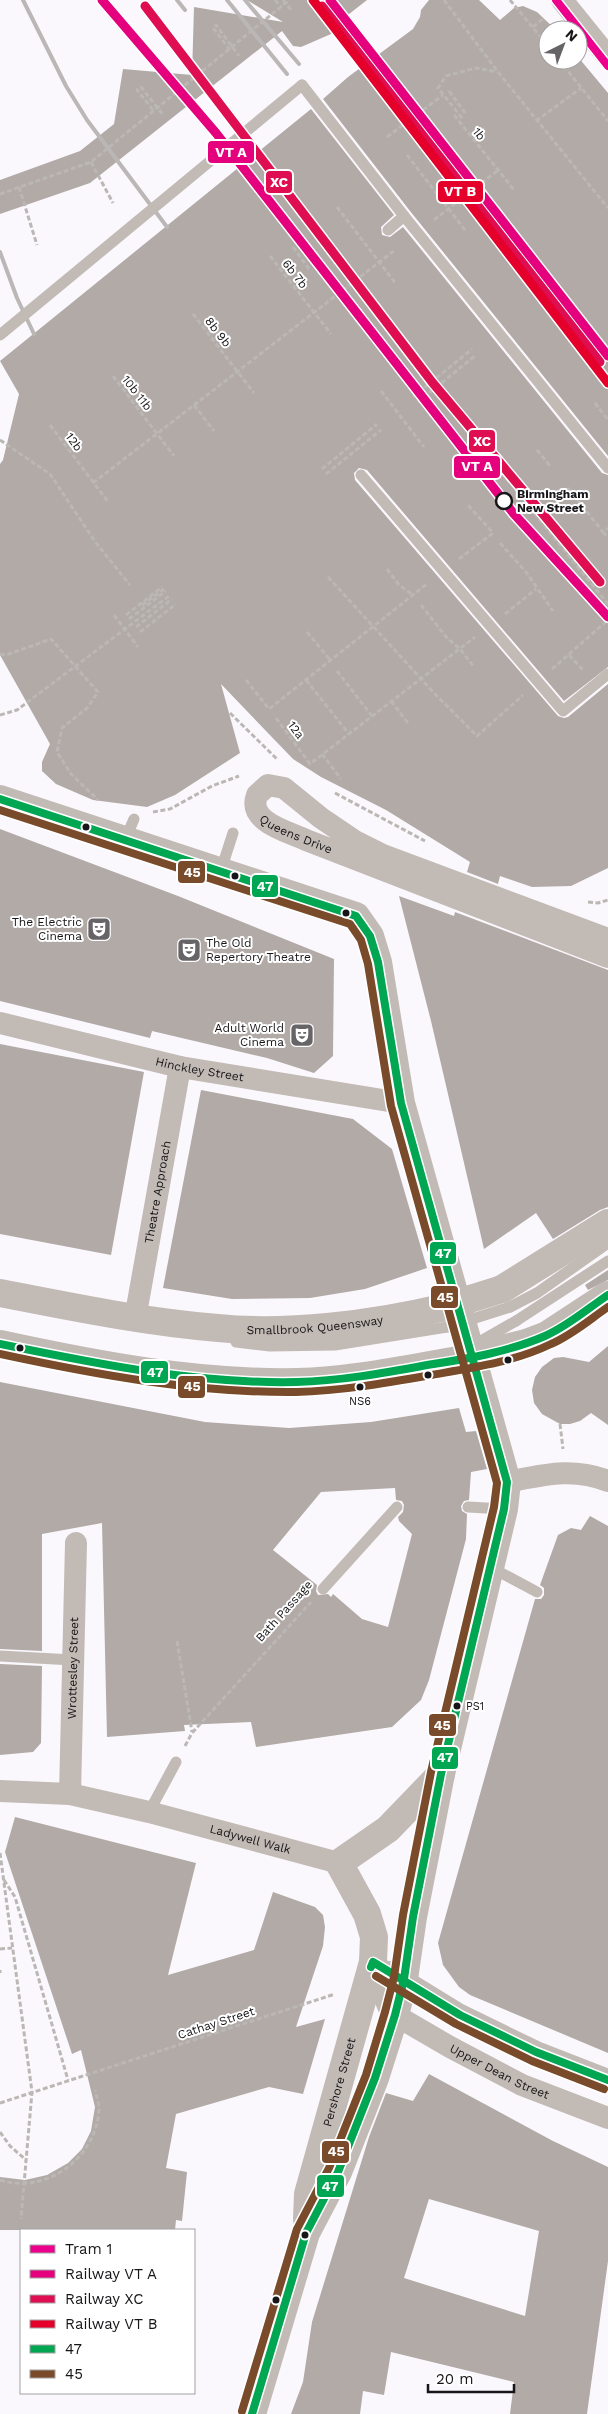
<svg xmlns="http://www.w3.org/2000/svg" width="608" height="2414" font-family="'Work Sans',sans-serif">
<style>
.building{fill:#b1aaa7;fill-rule:evenodd}
.lines{fill:none;stroke-linecap:round;stroke-linejoin:round}
.path{stroke:#bbb7b4;stroke-width:3;stroke-dasharray:5 2.5;stroke-linecap:butt}
.service{stroke:#c2bab5;stroke-width:11}
.minor{stroke:#c2bab5;stroke-width:22}
.tertiary{stroke:#c2bab5;stroke-width:28}
.rail{stroke:#bbb7b6;stroke-width:4}
.path-bridge{stroke:#bbb7b4;stroke-width:3;stroke-dasharray:5 2.5;stroke-linecap:butt}
.service-bridge{stroke:#c2bab5;stroke-width:11}
.tertiary-bridge{stroke:#c2bab5;stroke-width:28}
.bus-1-casing{stroke:#fff;stroke-width:11}
.bus-2-casing{stroke:#fff;stroke-width:11}
.bus-1{stroke:#00a651;stroke-width:8}
.bus-2{stroke:#7a4b2a;stroke-width:8}
.rail-1-casing{stroke:#fff;stroke-width:12}
.rail-2-casing{stroke:#fff;stroke-width:12}
.rail-3-casing{stroke:#fff;stroke-width:12}
.rail-1{stroke:#e5007d;stroke-width:9}
.rail-2{stroke:#df0d52;stroke-width:9}
.rail-3{stroke:#e4002b;stroke-width:9}
.tram-1-casing{stroke:#fff;stroke-width:11}
.tram-1{stroke:#ec008c;stroke-width:8}
.stop-dot{fill:#fff;stroke:#171518;stroke-width:2.5}
.bus-dot{fill:#171518;stroke:#fff;stroke-width:2}
.labels{text-anchor:middle;stroke-width:4;stroke-linejoin:round;paint-order:stroke}
.bus-label{font-size:11px;fill:#171518;stroke:#fff}
.street-label{font-size:12px;fill:#171518;stroke:#fff}
.stop-label{font-size:12px;font-weight:bold;fill:#171518;stroke:#fff;text-anchor:start}
.poi-label{font-size:12px;fill:#171518;stroke:#fff;text-anchor:end}
.line-badge{stroke:#fff;stroke-width:2}
.badge-label{font-size:14px;text-anchor:middle;font-weight:bold;fill:#fff}
</style>
<rect width="100%" height="100%" fill="#fbf8fd"/>
<g class="building">
<polygon points="247,0 367,0 330,29 338,31 301,47 293,46 282,31 90,183 0,214 0,180 80,151 114,124 123,69 192,75 194,7 283,22"/>
<polygon points="429,0 479,0 500,20 514,8 523,6 537,12 556,30 548,30 548,60 578,60 578,57 608,93 608,456 410,211 323,99 348,77 413,29 420,17 421,10"/>
<polygon points="311,109 394,215 381,227 382,235 390,237 403,227 602,473 608,475 608,667 564,701 367,470 359,468 354,473 355,480 558,716 564,718 568,717 608,684 608,868 571,886 532,887 500,876 498,884 467,872 470,862 386,810 321,777 293,759 221,684 240,753 175,795 147,807 93,800 56,784 42,771 42,762 50,744 0,655 0,464 3,460 19,394 0,361"/>
<polygon points="0,829 178,896 334,959 333,1056 314,1073 267,1058 152,1031 150,1038 0,1001"/>
<polygon points="399,896 454,916 455,912 608,970 608,1207 600,1210 553,1239 536,1213 484,1249 431,1021"/>
<polygon points="0,1044 144,1072 111,1255 0,1234"/>
<polygon points="201,1090 353,1119 392,1149 427,1268 365,1289 310,1298 232,1299 163,1288"/>
<polygon points="608,1270 608,1280 588,1290 585,1285"/>
<polygon points="608,1346 608,1425 591,1413 580,1421 570,1424 560,1424 542,1414 534,1403 532,1390 535,1377 542,1367 554,1358 563,1357 589,1362"/>
<path d="M0,1382L205,1422L289,1428L371,1422L459,1408L466,1432L476,1431L487,1469L471,1472L469,1500L464,1501L461,1506L462,1511L467,1514L466,1539L429,1680L421,1700L392,1727L256,1747L251,1722L184,1725L185,1731L107,1737L102,1523L42,1534V1651L0,1649ZM395,1488L396,1500L402,1501L404,1505L403,1512L398,1517L399,1521L412,1534L388,1627L362,1619L333,1594L331,1597L328,1594L318,1595L316,1591L317,1585L273,1550L321,1492Z"/>
<polygon points="590,1516 608,1526 608,2053 470,1995 459,1987 443,1965 438,1943 535,1599 541,1599 544,1595 544,1588 540,1585 558,1535 571,1528 581,1530"/>
<polygon points="0,1664 42,1666 41,1743 33,1752 0,1755"/>
<polygon points="15,1817 196,1863 168,1975 254,1950 273,1892 315,1907 323,1915 325,1927 323,1946 296,2027 325,2019 303,2094 269,2087 176,2114 166,2168 187,2172 182,2221 176,2220 175,2230 0,2230 0,2177 25,2180 47,2175 68,2163 82,2149 91,2131 95,2107 81,2050 72,2054 5,1852"/>
<path d="M429,2074L553,2141L608,2167V2261L587,2414H510L514,2382L391,2352L384,2395L363,2391L360,2414H291L303,2382L312,2322L369,2137L386,2093L413,2101ZM429,2199L539,2231L525,2316L404,2278Z"/>
</g>
<g class="lines">
<g class="path">
<polyline points="275,0 281,7"/>
<polyline points="283,0 292,11"/>
<polyline points="444,0 498,72 608,208"/>
<polyline points="510,0 548,46"/>
<polyline points="533,27 544,18"/>
<polyline points="230,50 213,28 216,25 239,56"/>
<polyline points="559,60 608,121"/>
<polyline points="449,91 466,114"/>
<polyline points="153,110 137,90 141,87 164,116"/>
<polyline points="454,115 515,191"/>
<polyline points="462,118 438,88 446,76 476,68 497,72"/>
<polyline points="536,121 581,88"/>
<polyline points="387,137 443,95"/>
<polyline points="407,155 465,230"/>
<polyline points="91,162 113,203"/>
<polyline points="19,187 37,245"/>
<polyline points="337,207 396,284"/>
<polyline points="434,220 497,171"/>
<polyline points="293,247 309,269"/>
<polyline points="270,256 331,334"/>
<polyline points="193,314 254,393"/>
<polyline points="113,376 174,456"/>
<polyline points="381,391 424,447"/>
<polyline points="413,397 472,349"/>
<polyline points="418,402 476,355"/>
<polyline points="595,403 608,420"/>
<polyline points="194,405 214,431"/>
<polyline points="459,420 608,604"/>
<polyline points="50,425 109,503"/>
<polyline points="0,440 50,474 96,543 130,585"/>
<polyline points="537,450 550,466"/>
<polyline points="322,469 377,424"/>
<polyline points="326,474 381,430"/>
<polyline points="93,483 395,250"/>
<polyline points="568,488 603,532 608,528"/>
<polyline points="603,532 608,538"/>
<polyline points="500,543 526,572 553,611"/>
<polyline points="459,559 493,533 467,504"/>
<polyline points="387,569 399,585 413,595"/>
<polyline points="328,577 434,693 477,736 523,695"/>
<polyline points="142,605 164,589"/>
<polyline points="421,605 447,638 460,649 474,667"/>
<polyline points="505,614 536,589"/>
<polyline points="114,615 138,647"/>
<polyline points="126,615 162,587"/>
<polyline points="129,619 166,591"/>
<polyline points="136,627 172,599"/>
<polyline points="140,632 176,604"/>
<polyline points="307,632 331,661"/>
<polyline points="0,654 6,655 51,639 98,692 87,708 62,728 57,752 71,774 98,800"/>
<polyline points="569,655 583,670"/>
<polyline points="552,669 608,620"/>
<polyline points="337,671 372,716"/>
<polyline points="246,680 269,709 428,583"/>
<polyline points="306,680 349,734"/>
<polyline points="391,701 408,723"/>
<polyline points="230,713 278,760"/>
<polyline points="0,715 17,710 169,596"/>
<polyline points="276,718 310,764 475,637"/>
<polyline points="322,754 341,779"/>
<polyline points="335,793 425,841"/>
<polyline points="153,812 170,809 212,786 239,776"/>
<polyline points="588,902 598,903 608,900"/>
<polyline points="560,1424 563,1449"/>
<polyline points="177,1641 192,1732"/>
<polyline points="185,1746 192,1733 311,1602"/>
<polyline points="0,1853 32,2092 21,2219"/>
<polyline points="4,1880 15,1897 68,2080"/>
<polyline points="0,1949 12,1948"/>
<polyline points="0,1970 0,1973"/>
<polyline points="0,2103 335,1994"/>
<polyline points="0,2132 10,2146 26,2160"/>
<path d="M0,2180C47,2195 97,2157 99,2109C99,2103 96,2095 95,2090"/>
</g>
<g class="service">
<polyline points="302,85 404,216 388,230"/>
<polyline points="404,216 608,468"/>
<polyline points="361,475 563,711 608,674"/>
<polyline points="125,840 134,819"/>
<polyline points="221,870 233,833"/>
<polyline points="510,1307 537,1293 608,1243"/>
<polyline points="516,1321 608,1261"/>
<polyline points="236,1342 270,1346 335,1345 447,1327"/>
<polyline points="468,1507 504,1509"/>
<polyline points="490,1567 537,1592"/>
<polyline points="323,1589 397,1507"/>
<polyline points="0,1656 73,1660"/>
<polyline points="149,1812 176,1762"/>
</g>
<g class="minor">
<polyline points="562,0 608,57"/>
<path id="s1" d="M608,939L383,855L355,841L321,818L284,788L268,785L257,795C247,822 287,831 306,840L608,957"/>
<path id="s2" d="M0,1023L180,1067L401,1103"/>
<path id="s3" d="M135,1319L180,1067"/>
<path d="M507,1482C544,1475 572,1467 608,1481"/>
<path id="s4" d="M0,1791L70,1794L149,1812L339,1863"/>
<path id="s5" d="M70,1794L76,1543"/>
<polyline points="390,1972 460,2015 536,2052 608,2080"/>
<path id="s6" d="M395,2015L450,2047L522,2085L608,2118"/>
</g>
<g class="tertiary">
<polyline points="0,799 356,916 370,936 378,962 401,1103 507,1482 504,1509 441,1774 413,1917 404,1979 395,2015 375,2078 338,2172 306,2233 252,2414"/>
<polyline points="502,1289 608,1223"/>
<path id="s7" d="M0,1293C72,1307 144,1322 218,1328C286,1335 374,1324 441,1308"/>
<polyline points="526,1343 547,1335 608,1295"/>
<path d="M0,1344C97,1365 197,1384 297,1382C350,1381 406,1369 458,1360"/>
<polyline points="395,2015 373,1962 374,1937 367,1914 339,1863 388,1829 441,1774"/>
<path id="s8" d="M307,2219L308,2194L373,1962"/>
</g>
<g class="rail">
<polyline points="23,0 66,86 87,120 167,227"/>
<polyline points="177,0 185,10"/>
<polyline points="227,0 287,74"/>
<polyline points="245,0 299,64"/>
<polyline points="0,252 17,298 34,334"/>
</g>
<polyline class="path-bridge" points="0,194 91,162 288,1"/>
<g class="service-bridge">
<polyline points="0,335 302,85"/>
<polyline points="447,1327 510,1307"/>
<polyline points="472,1346 516,1321"/>
</g>
<g class="tertiary-bridge">
<polyline points="441,1308 502,1289"/>
<polyline points="458,1360 526,1343"/>
</g>
<g class="bus-1-casing">
<g id="bus-1">
<polyline points="0,799 356,916 370,936 378,962 401,1103 507,1482 504,1509 441,1774 413,1917 404,1979 395,2015 375,2078 338,2172 306,2233 252,2414"/>
<path d="M0,1344C97,1364 196,1384 296,1382C340,1381 384,1373 427,1365C467,1359 508,1352 545,1336C568,1326 587,1309 608,1295"/>
<polyline points="371,1967 373,1962 460,2015 536,2052 608,2080"/>
</g>
</g>
<g class="bus-2-casing">
<g id="bus-2">
<polyline points="0,810 350,924 361,940 368,964 391,1106 497,1483 494,1507 431,1772 403,1915 394,1977 385,2012 366,2075 329,2168 297,2229 242,2411"/>
<path d="M0,1354C97,1375 196,1393 296,1392C341,1391 386,1383 431,1375C471,1368 514,1362 551,1344C572,1335 589,1320 608,1307"/>
<polyline points="376,1976 456,2024 532,2061 604,2089"/>
</g>
</g>
<use href="#bus-1" class="bus-1"/>
<use href="#bus-2" class="bus-2"/>
<g class="rail-1-casing">
<g id="rail-1">
<polyline points="102,0 216,133 514,514 608,617"/>
<polyline points="330,0 608,356"/>
</g>
</g>
<g class="rail-2-casing">
<g id="rail-2">
<polyline points="145,6 432,382 600,582"/>
<polyline points="322,6 600,362"/>
</g>
</g>
<g class="rail-3-casing">
<polyline id="rail-3" points="313,0 608,383"/>
</g>
<use href="#rail-1" class="rail-1"/>
<use href="#rail-2" class="rail-2"/>
<use href="#rail-3" class="rail-3"/>
<g class="tram-1-casing">
<polyline id="tram-1" points="556,0 608,66"/>
</g>
<use href="#tram-1" class="tram-1"/>
</g>
<defs>
<g id="theatre-square" transform="scale(1.25)"><rect x="-9" y="-9" width="18" height="18" rx="4" fill="#676468" stroke="#fff"/><path d="M-5-5.5Q0-4 5-5.5V0Q5 5 0 6Q-5 5-5 0ZM-3.3-2.5H-1v1.5H-3.3ZM1-2.5H3.3v1.5H1ZM-2.8 1Q0 5.5 2.8 1Z" fill="#fff"/></g>
</defs>
<g fill-rule="evenodd">
<use href="#theatre-square" x="99" y="929"/>
<use href="#theatre-square" x="189" y="950"/>
<use href="#theatre-square" x="302" y="1035"/>
</g>
<circle class="stop-dot" cx="504" cy="501" r="8"/>
<g class="bus-dot">
<circle cx="86" cy="827" r="4.5"/>
<circle cx="235" cy="876" r="4.5"/>
<circle cx="346" cy="913" r="4.5"/>
<circle cx="20" cy="1348" r="4.5"/>
<circle cx="508" cy="1360" r="4.5"/>
<circle cx="428" cy="1375" r="4.5"/>
<circle cx="360" cy="1387" r="4.5"/>
<circle cx="457" cy="1706" r="4.5"/>
<circle cx="305" cy="2235" r="4.5"/>
<circle cx="276" cy="2300" r="4.5"/>
</g>
<g class="labels">
<g class="bus-label">
<text x="360" y="1405">NS6</text>
<text x="466" y="1710" text-anchor="start">PS1</text>
</g>
<g class="street-label">
<text transform="translate(479 134) rotate(52)" y="4">1b</text>
<text transform="translate(295 274) rotate(52)" y="4">6b 7b</text>
<text transform="translate(218 332) rotate(52)" y="4">8b 9b</text>
<text transform="translate(137 393) rotate(52)" y="4">10b 11b</text>
<text transform="translate(74 442) rotate(54)" y="4">12b</text>
<text transform="translate(296 730) rotate(54)" y="4">12a</text>
<text dy="4" stroke="none"><textPath href="#s1" startOffset="454">Queens Drive</textPath></text>
<text dy="4" stroke="none"><textPath href="#s2" startOffset="205">Hinckley Street</textPath></text>
<text dy="4" stroke="none"><textPath href="#s3" startOffset="129">Theatre Approach</textPath></text>
<text dy="4" stroke="none"><textPath href="#s7" startOffset="318">Smallbrook Queensway</textPath></text>
<text transform="translate(284 1611) rotate(-48)" y="4">Bath Passage</text>
<text dy="4" stroke="none"><textPath href="#s5" startOffset="126">Wrottesley Street</textPath></text>
<text dy="4" stroke="none"><textPath href="#s4" startOffset="256">Ladywell Walk</textPath></text>
<text transform="translate(216 2023) rotate(-18)" y="4">Cathay Street</text>
<text dy="4" stroke="none"><textPath href="#s6" startOffset="119">Upper Dean Street</textPath></text>
<text dy="4" stroke="none"><textPath href="#s8" startOffset="141">Pershore Street</textPath></text>
</g>
<g class="stop-label">
<text x="517" y="498">Birmingham<tspan x="517" dy="14">New Street</tspan></text>
</g>
<g class="poi-label">
<text x="82" y="926">The Electric<tspan x="82" dy="14">Cinema</tspan></text>
<text x="206" y="947" text-anchor="start">The Old<tspan x="206" dy="14">Repertory Theatre</tspan></text>
<text x="284" y="1032">Adult World<tspan x="284" dy="14">Cinema</tspan></text>
</g>
</g>
<g class="line-badge">
<rect x="207" y="140" width="48" height="24" rx="5" fill="#e5007d"/>
<rect x="265" y="170" width="28" height="24" rx="5" fill="#df0d52"/>
<rect x="437" y="180" width="47" height="23" rx="5" fill="#e4002b"/>
<rect x="468" y="429" width="28" height="24" rx="5" fill="#df0d52"/>
<rect x="453" y="455" width="48" height="24" rx="5" fill="#e5007d"/>
<rect x="177" y="860" width="29" height="24" rx="5" fill="#7a4b2a"/>
<rect x="251" y="874" width="28" height="24" rx="5" fill="#00a651"/>
<rect x="429" y="1241" width="28" height="24" rx="5" fill="#00a651"/>
<rect x="430" y="1285" width="29" height="24" rx="5" fill="#7a4b2a"/>
<rect x="140" y="1360" width="29" height="24" rx="5" fill="#00a651"/>
<rect x="177" y="1375" width="29" height="24" rx="5" fill="#7a4b2a"/>
<rect x="428" y="1713" width="29" height="24" rx="5" fill="#7a4b2a"/>
<rect x="431" y="1746" width="28" height="24" rx="5" fill="#00a651"/>
<rect x="321" y="2140" width="29" height="24" rx="5" fill="#7a4b2a"/>
<rect x="316" y="2174" width="29" height="24" rx="5" fill="#00a651"/>
</g>
<g class="badge-label">
<text x="231" y="157">VT A</text>
<text x="279" y="187">XC</text>
<text x="460" y="196">VT B</text>
<text x="482" y="446">XC</text>
<text x="477" y="471">VT A</text>
<text x="192" y="877">45</text>
<text x="265" y="891">47</text>
<text x="443" y="1258">47</text>
<text x="445" y="1302">45</text>
<text x="155" y="1377">47</text>
<text x="192" y="1391">45</text>
<text x="442" y="1730">45</text>
<text x="445" y="1762">47</text>
<text x="336" y="2156">45</text>
<text x="330" y="2191">47</text>
</g>
<rect x="20" y="2229" width="175" height="165" fill="#ffffff" stroke="#a2a1a3"/>
<rect x="30" y="2245" width="25" height="8" fill="#ec008c" stroke="#a2a1a3"/>
<text x="65" y="2254" font-size="15" fill="#171518">Tram 1</text>
<rect x="30" y="2270" width="25" height="8" fill="#e5007d" stroke="#a2a1a3"/>
<text x="65" y="2279" font-size="15" fill="#171518">Railway VT A</text>
<rect x="30" y="2295" width="25" height="8" fill="#df0d52" stroke="#a2a1a3"/>
<text x="65" y="2304" font-size="15" fill="#171518">Railway XC</text>
<rect x="30" y="2320" width="25" height="8" fill="#e4002b" stroke="#a2a1a3"/>
<text x="65" y="2329" font-size="15" fill="#171518">Railway VT B</text>
<rect x="30" y="2345" width="25" height="8" fill="#00a651" stroke="#a2a1a3"/>
<text x="65" y="2354" font-size="15" fill="#171518">47</text>
<rect x="30" y="2370" width="25" height="8" fill="#7a4b2a" stroke="#a2a1a3"/>
<text x="65" y="2379" font-size="15" fill="#171518">45</text>
<g transform="translate(563 45) rotate(42)"><circle r="24" fill="#ffffff" stroke="#a2a1a3"/>
<path d="M0-4L9 19L0 12L-9 19Z" fill="#676468"/>
<text y="-8" font-size="14" font-weight="bold" text-anchor="middle" fill="#171518">N</text>
</g>
<path d="M428 2384v8h86v-8" fill="none" stroke="#171518" stroke-width="2.5"/>
<text x="436" y="2384" font-size="15" fill="#171518" stroke="#ffffff" stroke-width="4" paint-order="stroke">20 m</text>
</svg>
